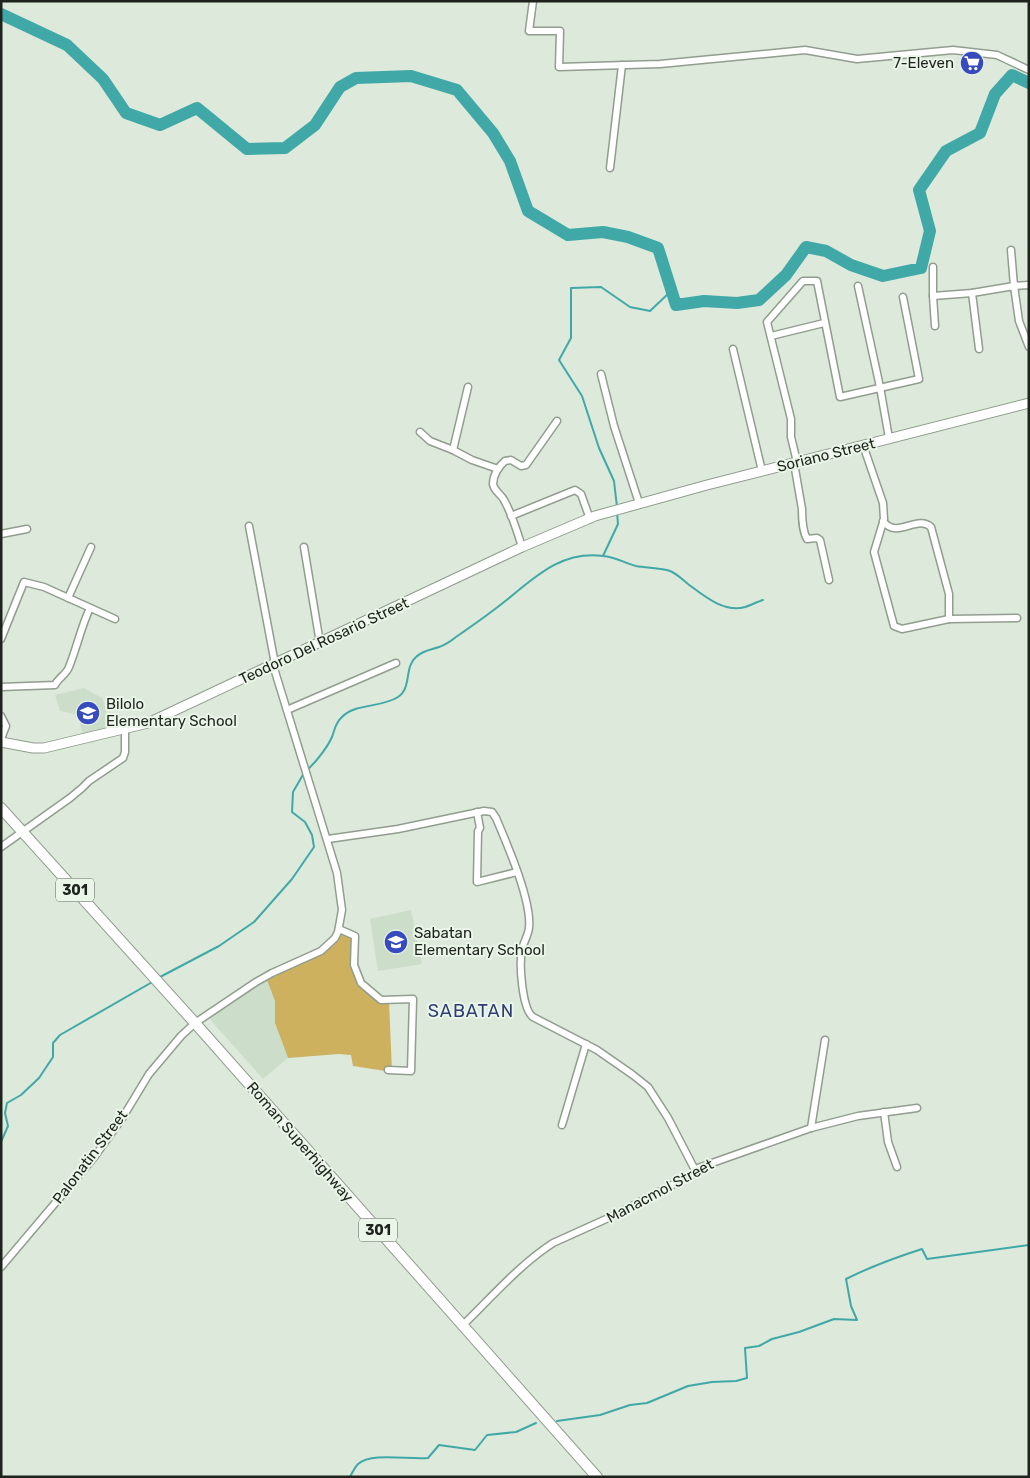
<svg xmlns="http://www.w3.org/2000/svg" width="1030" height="1478" font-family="Rubik,sans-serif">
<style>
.built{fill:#ccdeca}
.green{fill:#cdb15f}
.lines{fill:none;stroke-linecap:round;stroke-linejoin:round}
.stream{stroke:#40a9a7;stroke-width:2}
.river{stroke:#40a9a7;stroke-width:12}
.street-casing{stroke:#919d8f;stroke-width:9}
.secondary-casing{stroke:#919d8f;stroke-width:11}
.primary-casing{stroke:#919d8f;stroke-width:12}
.street{stroke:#fff;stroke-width:6}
.secondary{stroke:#fff;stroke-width:9}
.primary{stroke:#fff;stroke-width:10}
.labels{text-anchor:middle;stroke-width:4;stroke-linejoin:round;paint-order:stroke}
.shield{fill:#eaf6e8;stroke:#5b625a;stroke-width:1}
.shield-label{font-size:14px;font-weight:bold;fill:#1e231d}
.poi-label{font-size:15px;fill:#1e231d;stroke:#eaf6e8;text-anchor:start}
.street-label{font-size:15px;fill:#1e231d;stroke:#eaf6e8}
.quarter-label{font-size:18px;letter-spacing:1px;fill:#2f3d77;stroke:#eaf6e8}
</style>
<rect width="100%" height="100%" fill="#dce9db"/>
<g class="built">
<polygon points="84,688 103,699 111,729 83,735 78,715 60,711 55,695"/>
<polygon points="411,910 422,964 378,971 370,919"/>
<polygon points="267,980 275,1001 275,1023 288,1058 263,1079 207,1016"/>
</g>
<polygon class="green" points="340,931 354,936 353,962 358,984 364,986 380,1002 389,1001 392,1072 353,1066 351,1055 339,1054 288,1058 275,1023 275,1001 267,980 315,956"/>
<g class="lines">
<g class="stream">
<polyline points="617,507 614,481 599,448 582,396 559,360 571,338 571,288 601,287 630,307 650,311 671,291"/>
<polyline points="603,556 618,524 617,512"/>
<path d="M307,770C316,762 327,748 332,737C335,729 335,723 342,717C356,703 381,708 398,697C412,688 404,667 416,657C423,650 430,650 439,647C445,645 451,641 456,637C469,628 482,619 495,609C529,584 556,550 603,556C615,557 625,563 636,566C646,568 661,568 670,571C676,573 683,580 688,584C704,596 724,613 745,607C751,605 757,602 763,600"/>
<polyline points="160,977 219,946 254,922 292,879 314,847 312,835 305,822 292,812 293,792 304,773"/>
<polyline points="1,1142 8,1126 5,1113 7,1103 21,1095 39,1078 53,1057 53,1043 60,1035 154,981"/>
<path d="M557,1421L600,1415L630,1405L647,1403L688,1386L712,1382L736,1381L747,1378L745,1348L759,1346L772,1339L799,1332L834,1319L857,1320L851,1306L846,1279C870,1267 897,1257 922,1249L927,1259L1029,1245"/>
<path d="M350,1477C352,1473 355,1467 358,1464C371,1452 410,1460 428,1458L439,1445L475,1450L487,1435L516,1432L536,1423"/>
</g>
<polyline class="river" points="1,14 67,45 103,79 126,113 160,125 197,108 247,149 285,148 315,125 340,87 356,78 411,76 457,90 493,133 510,161 528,211 568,235 603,232 628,237 658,248 676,305 704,301 737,303 759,300 786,275 806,247 826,251 851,265 883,276 921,268 930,231 919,190 946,151 980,133 995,94 1012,75 1029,83"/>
<g class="street-casing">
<g id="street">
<polyline points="533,1 529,31 560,31 559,67 660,64 805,50 857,59 953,50 997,55 1029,70"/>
<polyline points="610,168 622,65"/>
<polyline points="1011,250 1014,286 1029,285"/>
<polyline points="933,267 933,296 935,326"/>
<polyline points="858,286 880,387 889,438"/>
<polyline points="972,293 979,349"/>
<polyline points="933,296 972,293 1014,286 1019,321 1029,347"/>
<polyline points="771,336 824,323"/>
<polyline points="733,349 762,471"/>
<polyline points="601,374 614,426 639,503"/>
<polyline points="468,387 453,450 472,460 498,469"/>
<polyline points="420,432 430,441 453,450"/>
<polyline points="863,445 883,503 884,519 874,552 894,626 902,629 949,619 1017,618"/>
<polyline points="797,462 791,437 791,419 767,322 803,281 817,281 840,397 919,379 903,297"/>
<path d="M794,463L802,509C802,518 802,530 807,539L817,538L820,540L829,580"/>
<polyline points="511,516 575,490 581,494 590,519"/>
<path d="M883,521C897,540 917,514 931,527L949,594V619"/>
<polyline points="249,526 275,664"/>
<polyline points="1,534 27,529"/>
<polyline points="304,547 320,643"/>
<path d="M522,547C517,531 512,514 504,500C501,494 494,491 493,484C493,475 499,466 505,461L511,460L521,466L526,465L557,421"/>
<polyline points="68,598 91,547"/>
<polyline points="1,639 24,582 44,587 115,619"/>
<path d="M1,687L55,685C58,678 66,675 69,667C77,647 81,627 90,608"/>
<polyline points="287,710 396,663"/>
<polyline points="1,716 6,726 1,739"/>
<polyline points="477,812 480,828 478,831 477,882 517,872"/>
<path d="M328,839L398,829L484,811L492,812L496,818C507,844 532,901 529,928C528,936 523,943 522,950C519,964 522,1009 533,1017L597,1050L633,1075L648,1087L668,1118L695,1170"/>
<polyline points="1,847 70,798 82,788 89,781 123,758 125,752 125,729"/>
<polyline points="339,929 355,936 354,965 361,983 381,1000 413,999 411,1071 388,1070"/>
<polyline points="884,1112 888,1142 897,1167"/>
<polyline points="562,1125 586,1044"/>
<polyline points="811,1128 825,1040"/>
<polyline points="1,1267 95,1156 123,1117 149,1074 181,1036 195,1023 256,982 272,973 321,951 335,938 338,932 342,910 337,873 273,665"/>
<path d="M462,1326C491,1298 519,1265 553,1243L615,1215L691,1175L698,1168L811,1128L858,1116L917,1108"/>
</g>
</g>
<g class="secondary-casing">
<polyline id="secondary" points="1,742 33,748 44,748 148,723 522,547 595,516 707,485 1029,403"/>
</g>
<g class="primary-casing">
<polyline id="primary" points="1,808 195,1023 597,1477"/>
</g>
<use href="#street" class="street"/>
<use href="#secondary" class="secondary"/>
<use href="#primary" class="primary"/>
</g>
<defs>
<g id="supermarket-disc" transform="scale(1.25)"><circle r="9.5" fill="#374bbd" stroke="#eaf6e8"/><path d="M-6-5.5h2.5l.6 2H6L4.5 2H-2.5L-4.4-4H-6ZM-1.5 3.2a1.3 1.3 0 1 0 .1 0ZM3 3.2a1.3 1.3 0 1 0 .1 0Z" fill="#fff"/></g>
<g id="school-disc" transform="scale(1.25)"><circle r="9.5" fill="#374bbd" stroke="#eaf6e8"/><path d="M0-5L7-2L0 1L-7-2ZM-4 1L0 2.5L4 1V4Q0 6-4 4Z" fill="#fff"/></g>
</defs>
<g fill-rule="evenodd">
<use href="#supermarket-disc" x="972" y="63"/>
<use href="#school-disc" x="88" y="713"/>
<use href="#school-disc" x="396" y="942"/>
</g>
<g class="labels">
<g class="shield">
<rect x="56" y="878.5" width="38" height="23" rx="4"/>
<rect x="359" y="1218.5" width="38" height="23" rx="4"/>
</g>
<g class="shield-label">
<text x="75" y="895">301</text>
<text x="378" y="1235">301</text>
</g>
<g class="poi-label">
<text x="954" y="68" text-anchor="end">7-Eleven</text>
<text x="106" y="709">Bilolo<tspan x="106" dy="17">Elementary School</tspan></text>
<text x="414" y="938">Sabatan<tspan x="414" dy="17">Elementary School</tspan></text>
</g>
<g class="street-label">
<text transform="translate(826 455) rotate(-14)" y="5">Soriano Street</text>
<text transform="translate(324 641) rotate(-25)" y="5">Teodoro Del Rosario Street</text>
<text transform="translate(300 1142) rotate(49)" y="5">Roman Superhighway</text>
<text transform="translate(90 1157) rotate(-53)" y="5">Palonatin Street</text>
<text transform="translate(660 1191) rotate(-28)" y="5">Manacmol Street</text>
</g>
<g class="quarter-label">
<text x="471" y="1017">SABATAN</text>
</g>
</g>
<rect width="1030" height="1478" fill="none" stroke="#1e231d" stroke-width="5"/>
</svg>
